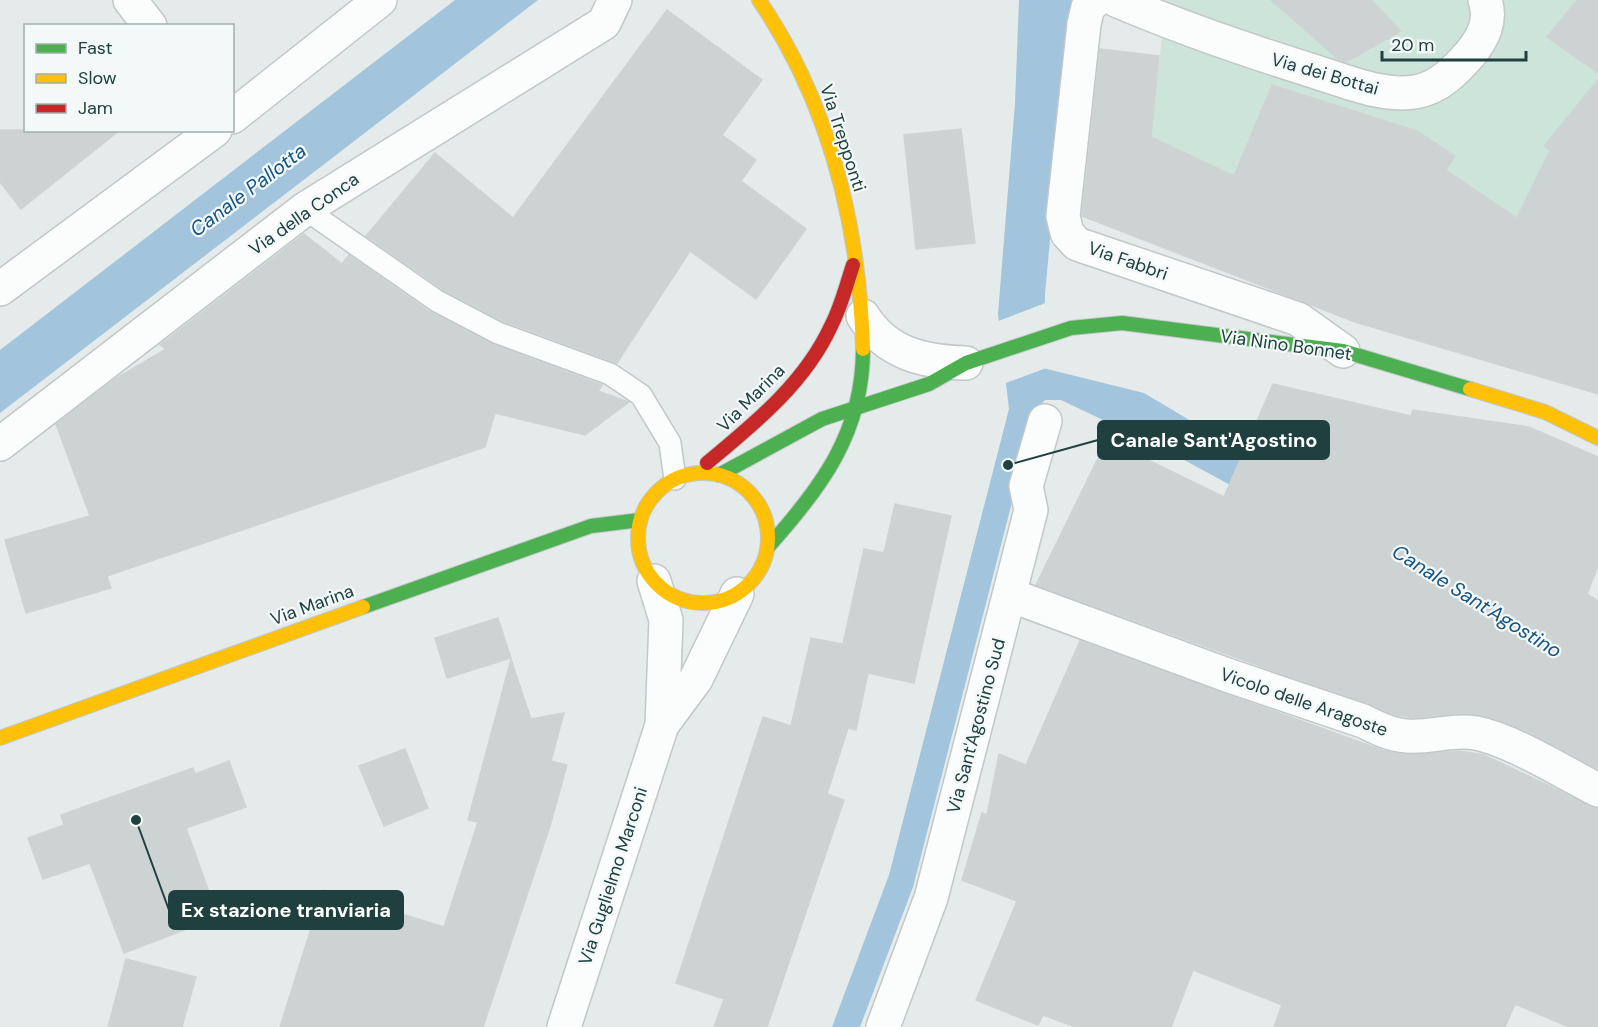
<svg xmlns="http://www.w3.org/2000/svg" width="1598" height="1027" font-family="'DM Sans',sans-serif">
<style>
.green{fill:#cde4db}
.water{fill:#a2c5dd}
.pier{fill:#e5eaea}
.building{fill:#cdd3d2;stroke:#ced4d3;stroke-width:1.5}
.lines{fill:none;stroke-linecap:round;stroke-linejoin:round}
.lane-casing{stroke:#c2c7c7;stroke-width:24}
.street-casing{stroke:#c2c7c7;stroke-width:36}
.fast-casing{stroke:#c0c8c8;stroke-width:16}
.slow-casing{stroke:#c0c8c8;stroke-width:16}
.jam-casing{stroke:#c0c8c8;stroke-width:16}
.lane{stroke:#fbfcfc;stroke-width:21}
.street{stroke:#fbfcfc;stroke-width:33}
.fast{stroke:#4caf50;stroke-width:14}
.slow{stroke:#ffc107;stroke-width:14}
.jam{stroke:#c62828;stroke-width:14}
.labels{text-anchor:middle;stroke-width:4.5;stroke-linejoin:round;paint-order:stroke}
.street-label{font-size:18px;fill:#204040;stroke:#f3f9f8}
.water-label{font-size:20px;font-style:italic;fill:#155381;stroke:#f3f9f8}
.leader{fill:none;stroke:#204040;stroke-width:2}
.callout-dot{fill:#204040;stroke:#f3f9f8;stroke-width:2}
.callout{fill:#204040;stroke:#204040;stroke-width:2}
.callout-label{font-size:20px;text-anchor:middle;font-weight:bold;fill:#fff}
</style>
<rect width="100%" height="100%" fill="#e5eaea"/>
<polygon class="green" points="1166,0 1598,0 1598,338 1148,162"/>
<g class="water">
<polygon points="455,0 538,0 0,413 0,350"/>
<polygon points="1019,0 1072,0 1045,294 1043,368 1144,393 1354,518 1267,505 1164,449 1061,400 1045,400 1036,409 913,887 860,1027 832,1027 889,875 1009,409 998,314 1015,103"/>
</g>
<polygon class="pier" points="1048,302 1046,366 1049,367 1003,384 996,322"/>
<g class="building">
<polygon points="1271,0 1371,0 1401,31 1346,62 1339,60"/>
<polygon points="1577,0 1598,0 1598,73 1547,37"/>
<polygon points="667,10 762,80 722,135 756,160 741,181 806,229 756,299 690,251 617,363 503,321 444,290 366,236 435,153 513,218"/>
<polygon points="1100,49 1159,56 1151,137 1234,176 1272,85 1417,131 1455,156 1446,170 1517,218 1550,151 1544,146 1598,80 1598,394 1355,322 1082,216"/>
<polygon points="961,129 975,243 916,249 904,135"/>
<polygon points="0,130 120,130 21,209 0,182"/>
<polygon points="304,234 342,264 349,255 430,312 492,344 602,385 598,391 629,402 585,435 495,413 485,447 107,576 111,588 26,613 5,540 90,516 56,424 115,379 166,349 160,345"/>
<polygon points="1273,384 1411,416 1413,410 1529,427 1598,457 1598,566 1587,594 1598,601 1598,769 1530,733 1497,719 1467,713 1415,718 1395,715 1036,585 1107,440 1224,497"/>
<polygon points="895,504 951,516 914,683 868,673 856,730 848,728 827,794 844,800 767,1027 714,1027 724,999 676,983 763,717 791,726 811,638 843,644 864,549 884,553"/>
<polygon points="498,618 511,658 447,678 435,638"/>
<polygon points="1080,641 1385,751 1406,755 1459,751 1484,755 1598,809 1598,1027 1569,1027 1515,1004 1505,1027 1274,1027 1282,1005 1193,970 1171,1027 1075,1027 1043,1015 1038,1025 976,1000 1017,901 962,880 982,813 987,815 999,754 1026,765"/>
<polygon points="511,659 531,719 564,713 551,761 567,765 550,826 483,1027 280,1027 323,890 444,927 478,822 468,820"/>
<polygon points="405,749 428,808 384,826 359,766"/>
<polygon points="229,761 246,807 186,828 218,917 124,953 90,863 43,879 28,838 64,825 61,815 193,768 195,774"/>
<polygon points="126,959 196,977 182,1027 108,1027"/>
</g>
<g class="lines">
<g class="lane-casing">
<polyline id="lane" points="305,209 437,301 498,333 610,374 641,395 670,443 675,479"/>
</g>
<g class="street-casing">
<g id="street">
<polyline points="130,0 150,26"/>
<polyline points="1096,0 1088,7 1084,24 1063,216 1067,233 1077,244 1298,319 1343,351"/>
<path d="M1116,0C1181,28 1246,50 1313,71C1346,81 1381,97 1415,92C1439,88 1455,71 1470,54C1483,38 1492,21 1485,0"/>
<polyline points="232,117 380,0"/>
<polyline points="0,289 215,130"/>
<path d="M863,316C887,354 924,362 966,363"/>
<polyline points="0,444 305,209 604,23 615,0"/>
<path d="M1010,595L1227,675L1363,721C1377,728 1391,735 1407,736C1430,738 1452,729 1476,733C1512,740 1564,773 1598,790"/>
<polyline points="662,725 696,679 737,594"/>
<polyline points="564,1027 662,725 666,620 654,581"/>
<polyline points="883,1027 931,898 1031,510 1026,486 1045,421"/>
</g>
</g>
<g class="fast-casing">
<g id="fast">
<polyline points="719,475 822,419 929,384 966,363 1071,328 1122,323 1343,351 1470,389"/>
<path d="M768,547C822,487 863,432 863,349"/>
<polyline points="363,607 591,526 640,520"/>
</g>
</g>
<g class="slow-casing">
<g id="slow">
<path d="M759,0C829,103 859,225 863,349"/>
<polyline points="1470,389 1545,412 1598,438"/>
<circle cx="703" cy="538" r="65"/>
<polyline points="0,738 363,607"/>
</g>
</g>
<g class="jam-casing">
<path id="jam" d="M707,463C754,424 805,383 831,326C841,307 846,286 853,265"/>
</g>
<use href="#lane" class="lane"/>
<use href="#street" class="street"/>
<use href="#fast" class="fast"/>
<use href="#slow" class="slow"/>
<use href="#jam" class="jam"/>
</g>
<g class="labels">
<g class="street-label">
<text transform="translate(1325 74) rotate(16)" y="6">Via dei Bottai</text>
<text transform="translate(843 138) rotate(72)" y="6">Via Trepponti</text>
<text transform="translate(304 214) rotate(-35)" y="6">Via della Conca</text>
<text transform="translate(1128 261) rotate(19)" y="6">Via Fabbri</text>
<text transform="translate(1286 345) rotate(8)" y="6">Via Nino Bonnet</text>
<text transform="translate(751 398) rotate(-45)" y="6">Via Marina</text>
<text transform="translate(312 605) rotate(-20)" y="6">Via Marina</text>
<text transform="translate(1304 702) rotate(19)" y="6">Vicolo delle Aragoste</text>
<text transform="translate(976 726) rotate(-75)" y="6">Via Sant'Agostino Sud</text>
<text transform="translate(613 876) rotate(-72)" y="6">Via Guglielmo Marconi</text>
</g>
<g class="water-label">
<text transform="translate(248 190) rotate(-37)" y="7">Canale Pallotta</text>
<text transform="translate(1477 601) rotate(32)" y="7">Canale Sant'Agostino</text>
</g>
</g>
<path class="leader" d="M1008 465L1098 440M136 820L169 910"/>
<g class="callout-dot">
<circle cx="1008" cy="465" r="6"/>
<circle cx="136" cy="820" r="6"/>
</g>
<g class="callout">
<rect x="1098" y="421" width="231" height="38" rx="6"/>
<rect x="169" y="891" width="234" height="38" rx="6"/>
</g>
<g class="callout-label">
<text x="1214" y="447">Canale Sant'Agostino</text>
<text x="286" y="917">Ex stazione tranviaria</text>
</g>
<rect x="24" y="24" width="210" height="108" fill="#f3f9f8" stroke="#9fafae" stroke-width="1.5"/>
<rect x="36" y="44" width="30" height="9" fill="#4caf50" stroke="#9fafae" stroke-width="1.5"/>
<text x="78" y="54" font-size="18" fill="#204040">Fast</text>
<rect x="36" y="74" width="30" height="9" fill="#ffc107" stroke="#9fafae" stroke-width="1.5"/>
<text x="78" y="84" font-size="18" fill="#204040">Slow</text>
<rect x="36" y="104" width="30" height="9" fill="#c62828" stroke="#9fafae" stroke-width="1.5"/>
<text x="78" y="114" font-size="18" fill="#204040">Jam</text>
<path d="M1382 51v9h144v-9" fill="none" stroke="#204040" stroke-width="3"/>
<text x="1391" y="51" font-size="18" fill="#204040" stroke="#f3f9f8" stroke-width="4.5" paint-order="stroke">20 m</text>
</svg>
